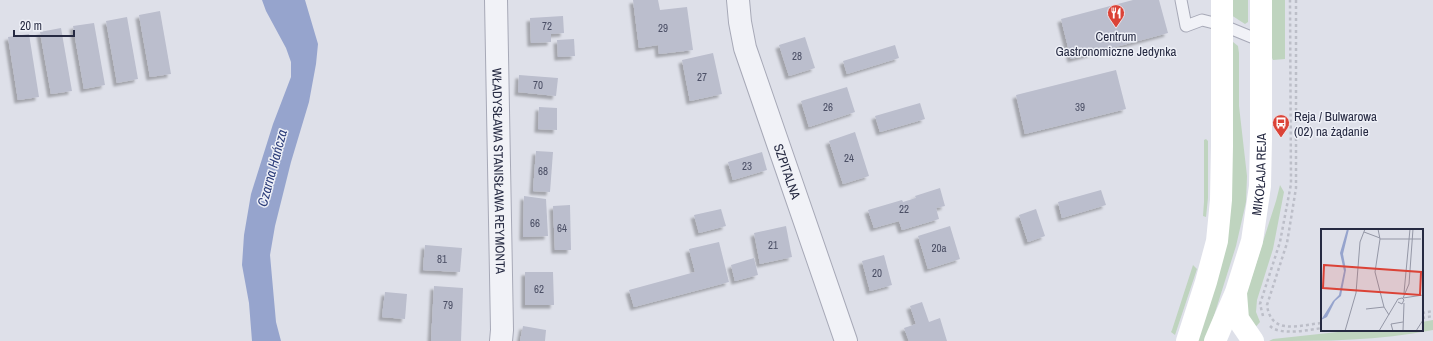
<svg xmlns="http://www.w3.org/2000/svg" width="1433" height="341" font-family="'Archivo Narrow',sans-serif">
<style>
.green{fill:#bfd4bf}
.water{fill:#96a4cd}
.building{fill:#bbbecd;filter:url(#shadow)}
.lines{fill:none;stroke-linecap:round;stroke-linejoin:round}
.lane-casing{stroke:#a7a9b7;stroke-width:13}
.street-casing{stroke:#a7a9b7;stroke-width:24}
.path{stroke:#bcbec8;stroke-width:2.5;stroke-dasharray:3 3;stroke-linecap:butt}
.lane{stroke:#f1f2f7;stroke-width:11}
.street{stroke:#f1f2f7;stroke-width:22}
.secondary{stroke:#fff;stroke-width:22}
.labels{text-anchor:middle;stroke-width:3;stroke-linejoin:round;paint-order:stroke}
.number-label{font-size:11px;fill:#4b4f65}
.poi-label{font-size:13px;fill:#262a42;stroke:#eef0f7}
.street-label{font-size:13px;fill:#262a42;stroke:#eef0f7}
.water-label{font-size:14px;font-style:italic;fill:#2c3d7a;stroke:#eef0f7}
.inset-road{fill:none;stroke:#9497a6;stroke-width:1}
.view{fill:#db4337;fill-opacity:0.15;stroke:#db4337;stroke-width:2}
.inset-edge{fill:none;stroke:#262a42;stroke-width:2}
</style>
<defs>
<filter id="shadow"><feDropShadow dx="-3.5" dy="3.5" stdDeviation="1" flood-color="#0004"/></filter>
</defs>
<rect width="100%" height="100%" fill="#dee0e9"/>
<g class="green">
<polygon points="1231,0 1248,0 1248,22 1245,24 1231,15"/>
<polygon points="1272,0 1285,0 1285,59 1273,60 1272,58"/>
<polygon points="1233,42 1238,46 1239,53 1239,106 1247,176 1246,202 1236,246 1206,341 1198,341 1231,43"/>
<polygon points="1206,139 1208,141 1208,198 1206,217 1203,216 1204,202 1204,140"/>
<polygon points="1280,185 1284,192 1273,249 1257,300 1256,312 1260,322 1253,330 1245,307 1246,295 1276,201"/>
<polygon points="1193,265 1197,269 1175,335 1171,332 1172,330"/>
<path d="M1433,320V330C1379,341 1324,341 1269,341L1273,339L1356,330H1422V322Z"/>
</g>
<polygon class="water" points="262,0 305,0 318,44 316,64 309,102 291,162 275,226 270,255 276,322 281,341 252,341 249,303 242,265 244,235 251,194 273,124 291,77 291,62 286,48 266,11"/>
<g class="building">
<polygon points="633,0 658,0 660,10 687,7 693,50 659,54 658,45 639,48"/>
<polygon points="1133,0 1159,0 1168,33 1071,59 1061,19"/>
<polygon points="160,11 171,74 150,77 139,15"/>
<polygon points="563,16 564,33 551,34 551,42 531,43 530,18"/>
<polygon points="127,17 138,79 117,83 106,21"/>
<polygon points="94,23 105,85 84,89 73,26"/>
<polygon points="61,28 72,91 51,94 40,32"/>
<polygon points="29,34 39,97 18,100 8,37"/>
<polygon points="805,37 815,68 789,76 779,45"/>
<polygon points="574,39 575,56 558,57 557,40"/>
<polygon points="895,45 899,58 847,74 843,61"/>
<polygon points="713,53 722,94 690,101 682,60"/>
<polygon points="1116,70 1126,109 1025,134 1016,95"/>
<polygon points="519,75 558,78 556,96 518,92"/>
<polygon points="847,87 855,112 809,127 801,101"/>
<polygon points="920,103 925,119 880,132 875,116"/>
<polygon points="539,107 557,108 557,130 538,129"/>
<polygon points="855,132 869,176 843,184 829,141"/>
<polygon points="536,151 553,152 550,192 533,191"/>
<polygon points="762,152 767,170 733,180 728,162"/>
<polygon points="940,188 945,206 936,208 939,219 902,230 899,221 874,228 868,210 902,200 903,202 916,198 915,196"/>
<polygon points="1101,190 1106,205 1062,218 1058,202"/>
<polygon points="524,196 546,199 548,236 523,237"/>
<polygon points="570,205 571,250 555,250 553,206"/>
<polygon points="721,209 726,226 699,233 694,215"/>
<polygon points="1036,209 1045,236 1028,242 1019,215"/>
<polygon points="786,226 792,257 760,264 754,233"/>
<polygon points="950,226 960,259 928,269 918,236"/>
<polygon points="719,242 729,282 634,307 629,290 695,272 689,249"/>
<polygon points="425,245 462,248 460,272 423,270"/>
<polygon points="884,255 892,285 870,291 862,261"/>
<polygon points="754,258 758,275 735,281 731,265"/>
<polygon points="525,272 553,272 554,305 525,305"/>
<polygon points="434,286 463,288 461,341 431,341"/>
<polygon points="385,292 407,294 405,319 382,317"/>
<polygon points="922,302 929,322 940,318 947,341 909,341 904,328 916,324 910,306"/>
<polygon points="523,326 546,330 545,341 520,341"/>
</g>
<g class="lines">
<g class="lane-casing">
<polyline id="lane" points="1181,0 1186,26 1202,20 1222,25 1261,41"/>
</g>
<g class="street-casing">
<g id="street">
<path id="s1" d="M496,0L502,330L501,341"/>
<path id="s2" d="M738,0L740,22L745,48L846,341"/>
</g>
</g>
<g class="path">
<path d="M1296,0V188L1287,243L1267,305C1271,336 1299,325 1322,323"/>
<polyline points="1422,313 1433,311"/>
<polyline points="1263,316 1260,304 1280,242 1291,184 1290,0"/>
<polyline points="1422,318 1433,316"/>
<path d="M1270,326C1280,336 1309,330 1322,328"/>
</g>
<use href="#lane" class="lane"/>
<use href="#street" class="street"/>
<g class="secondary">
<polyline points="1236,293 1238,319 1253,341"/>
<polyline points="1187,341 1206,282 1217,241 1221,200 1222,146 1222,0"/>
<path id="s3" d="M1215,341L1236,292L1252,241L1260,186L1261,139V0"/>
</g>
</g>
<defs>
<g id="restaurant-pin" transform="scale(0.9)"><path d="M0 17L-7.5 6A9.5 9.5 0 1 1 7.5 6Z" fill="#db4337" stroke="#eef0f7"/><path d="M-5-6h1v4h1v-4h1v4h1v-4h1v5L-1.5 .5V6h-2V.5L-5-1ZM5-6V6H3V1.5H1.5Q1.5-4 5-6Z" fill="#fff"/></g>
<g id="bus-pin" transform="scale(0.9)"><path d="M0 17L-7.5 6A9.5 9.5 0 1 1 7.5 6Z" fill="#db4337" stroke="#eef0f7"/><path d="M-5-6H5V4H4V6H2V4H-2V6H-4V4H-5ZM-3.5-4V0h7V-4ZM-3.5 1.2v1.5H-2V1.2ZM2 1.2v1.5H3.5V1.2Z" fill="#fff"/></g>
</defs>
<g fill-rule="evenodd">
<use href="#restaurant-pin" x="1116" y="13"/>
<use href="#bus-pin" x="1281" y="123"/>
</g>
<g class="labels">
<g class="number-label">
<text x="547" y="30">72</text>
<text x="663" y="32">29</text>
<text x="797" y="60">28</text>
<text x="702" y="81">27</text>
<text x="538" y="89">70</text>
<text x="828" y="111">26</text>
<text x="1080" y="111">39</text>
<text x="849" y="162">24</text>
<text x="747" y="170">23</text>
<text x="543" y="175">68</text>
<text x="904" y="213">22</text>
<text x="535" y="227">66</text>
<text x="562" y="232">64</text>
<text x="773" y="249">21</text>
<text x="939" y="252">20a</text>
<text x="442" y="263">81</text>
<text x="877" y="277">20</text>
<text x="539" y="293">62</text>
<text x="448" y="309">79</text>
</g>
<g class="poi-label">
<text x="1116" y="41">Centrum<tspan x="1116" dy="15">Gastronomiczne Jedynka</tspan></text>
<text x="1294" y="121" text-anchor="start">Reja / Bulwarowa<tspan x="1294" dy="15">(02) na żądanie</tspan></text>
</g>
<g class="street-label">
<text dy="5" stroke="none"><textPath href="#s1" startOffset="171">WŁADYSŁAWA STANISŁAWA REYMONTA</textPath></text>
<text dy="5" stroke="none"><textPath href="#s2" startOffset="179">SZPITALNA</textPath></text>
<text dy="5" stroke="none"><textPath href="#s3" startOffset="174">MIKOŁAJA REJA</textPath></text>
</g>
<g class="water-label">
<text transform="translate(272 168) rotate(-75)" y="5">Czarna Hańcza</text>
</g>
</g>
<g transform="translate(1321 229)">
<rect width="102" height="102" fill="#dee0e9"/>
<path d="M26,0H28L22,25L25,41L20,67L14,72L6,88L0,91L12,72L18,66L23,42L19,24Z" fill="#96a4cd"/>
<path class="inset-road" d="M57,0L59,10L54,43L63,78L68,86M43,3L59,9M59,10H100M83,64L89,0M82,69L88,55L92,0M82,69L102,66M45,80L63,78M24,102L35,64L39,13L44,0M58,102L77,70L81,69L83,71L81,75L77,73M72,102L70,95L82,93M82,102L83,74M95,102L102,91"/>
<path class="view" d="M3,36L100,43L99,66L2,59Z"/>
<rect width="102" height="102" class="inset-edge"/>
</g>
<path d="M14 30v6h60v-6" fill="none" stroke="#262a42" stroke-width="2"/>
<text x="20" y="30" font-size="12" fill="#262a42" stroke="#eef0f7" stroke-width="3" paint-order="stroke">20 m</text>
</svg>
